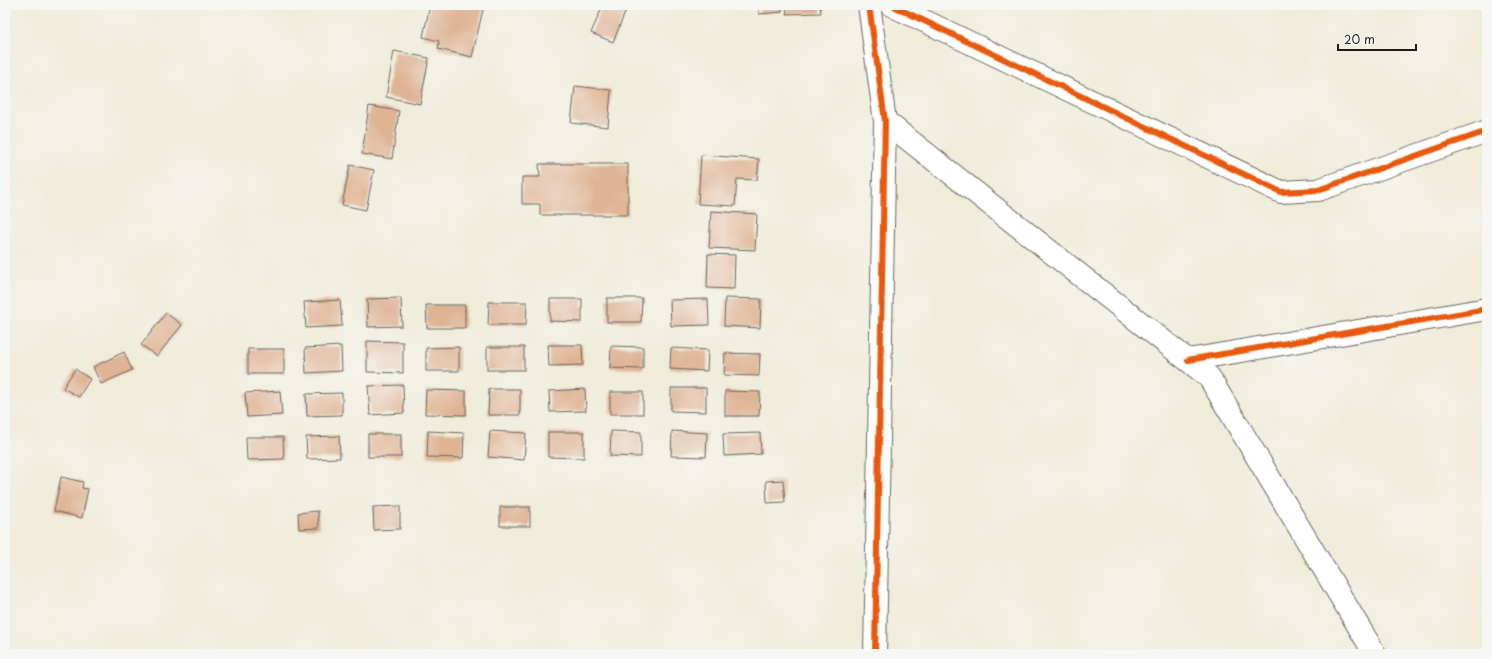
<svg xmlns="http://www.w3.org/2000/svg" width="1492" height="659" font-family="'Playpen Sans',sans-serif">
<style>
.building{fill:#dfb494}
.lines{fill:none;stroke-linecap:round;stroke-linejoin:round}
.minor-casing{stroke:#66655e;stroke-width:24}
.minor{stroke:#fff;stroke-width:22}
.cycleway-casing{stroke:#f6f6f2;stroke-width:8}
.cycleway{stroke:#e8590c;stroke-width:6}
</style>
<rect width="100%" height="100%" fill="#f6f6f2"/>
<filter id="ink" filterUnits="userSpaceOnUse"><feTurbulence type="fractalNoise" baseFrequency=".025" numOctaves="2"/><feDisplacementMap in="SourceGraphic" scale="8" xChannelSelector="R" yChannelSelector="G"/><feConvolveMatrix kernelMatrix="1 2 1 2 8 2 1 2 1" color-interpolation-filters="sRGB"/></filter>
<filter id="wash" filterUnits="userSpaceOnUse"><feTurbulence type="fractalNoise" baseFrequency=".012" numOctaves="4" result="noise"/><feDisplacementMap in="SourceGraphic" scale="16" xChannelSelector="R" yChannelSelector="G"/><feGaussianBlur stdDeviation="0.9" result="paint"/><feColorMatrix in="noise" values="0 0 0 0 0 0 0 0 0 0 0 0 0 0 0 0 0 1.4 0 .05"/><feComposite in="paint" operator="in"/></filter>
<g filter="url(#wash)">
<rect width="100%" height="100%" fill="#efecd9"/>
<g id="blocks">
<g class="building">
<polygon points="430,5 484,5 472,57 438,49 439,41 423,37"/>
<polygon points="603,5 620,5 627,8 613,42 591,33"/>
<polygon points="759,5 782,5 782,12 759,14"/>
<polygon points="786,5 820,5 821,13 787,14"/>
<polygon points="394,51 429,58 420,104 386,97"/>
<polygon points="575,86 611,90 608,127 571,123"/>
<polygon points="369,106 399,111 392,159 362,154"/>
<polygon points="701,155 759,159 757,180 737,179 735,206 698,204"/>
<polygon points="539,164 628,164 628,215 540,215 540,204 522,204 522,177 540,177"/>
<polygon points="350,165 374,170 366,210 342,205"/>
<polygon points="711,211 757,214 755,250 709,248"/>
<polygon points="708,254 735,255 734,289 707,288"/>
<polygon points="401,298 402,326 368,327 367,299"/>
<polygon points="607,298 642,298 641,322 607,322"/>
<polygon points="725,298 761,299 760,328 724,326"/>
<polygon points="550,299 582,299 582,322 550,321"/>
<polygon points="708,299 709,325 671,326 670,300"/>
<polygon points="340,300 342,326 306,328 304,302"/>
<polygon points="489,302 527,302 526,325 488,325"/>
<polygon points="426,305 465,305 465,328 427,328"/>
<polygon points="166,313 182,325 157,356 141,345"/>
<polygon points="367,341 403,342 403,373 367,372"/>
<polygon points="548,345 582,345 583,365 549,366"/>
<polygon points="341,346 342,371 306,373 305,348"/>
<polygon points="611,346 643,347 643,369 610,368"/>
<polygon points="459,347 459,371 426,371 426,348"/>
<rect x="487" y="347" width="37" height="23"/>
<polygon points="671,348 708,350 707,371 670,369"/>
<rect x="248" y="349" width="36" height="25"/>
<polygon points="124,352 132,370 101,384 93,367"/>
<polygon points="725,353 760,354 759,376 724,375"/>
<polygon points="75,369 90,379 79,397 63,388"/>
<polygon points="403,385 404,413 370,415 368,386"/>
<polygon points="671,388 706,388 706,412 671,411"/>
<polygon points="489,389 520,389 520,415 488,415"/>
<polygon points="585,389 586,411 550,412 549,391"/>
<polygon points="426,390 466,391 466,415 425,414"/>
<polygon points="280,391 282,415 247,417 245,393"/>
<polygon points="725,391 760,392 759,416 725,416"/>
<rect x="610" y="392" width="33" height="22"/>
<polygon points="342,393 342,415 307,416 306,394"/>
<polygon points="428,431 464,433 463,458 427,457"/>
<polygon points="490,431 526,433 524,460 488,457"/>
<polygon points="611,431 641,432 641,457 610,456"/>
<polygon points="672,431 707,433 706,457 671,456"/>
<polygon points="548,432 584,432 584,458 548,457"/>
<polygon points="760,433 761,454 724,456 723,434"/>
<rect x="368" y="434" width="33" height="23"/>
<polygon points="339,436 340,458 307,459 306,437"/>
<polygon points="246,437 283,437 284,459 247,460"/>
<polygon points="61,477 83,482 82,488 88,489 82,518 54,511"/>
<polygon points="783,480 785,502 767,503 766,481"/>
<polygon points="400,506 400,529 374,530 373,507"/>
<rect x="500" y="507" width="30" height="19"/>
<polygon points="318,511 319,528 299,529 298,513"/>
</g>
</g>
</g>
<g filter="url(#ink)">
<use href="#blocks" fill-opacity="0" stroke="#66655e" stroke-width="1"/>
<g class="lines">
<g class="minor-casing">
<g id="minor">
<polyline points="869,5 885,121 875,654"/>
<polyline points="891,5 1281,192 1318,190 1487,131"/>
<polyline points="885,121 1209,377 1375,654"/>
<polyline points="1188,360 1487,309"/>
</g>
</g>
<use href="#minor" class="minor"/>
<g class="cycleway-casing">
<g id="cycleway">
<polyline points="869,5 885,121 875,654"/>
<polyline points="891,5 1281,192 1318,190 1487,131"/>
<polyline points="1188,360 1487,309"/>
</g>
</g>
<use href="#cycleway" class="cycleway"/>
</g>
</g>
<rect width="1492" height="659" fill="none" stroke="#f6f6f2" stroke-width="20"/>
<path d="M1338 44v6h78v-6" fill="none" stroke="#1c1c1c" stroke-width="2"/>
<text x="1344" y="44" font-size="12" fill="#1c1c1c" stroke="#f6f6f2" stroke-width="3" paint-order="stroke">20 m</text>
</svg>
